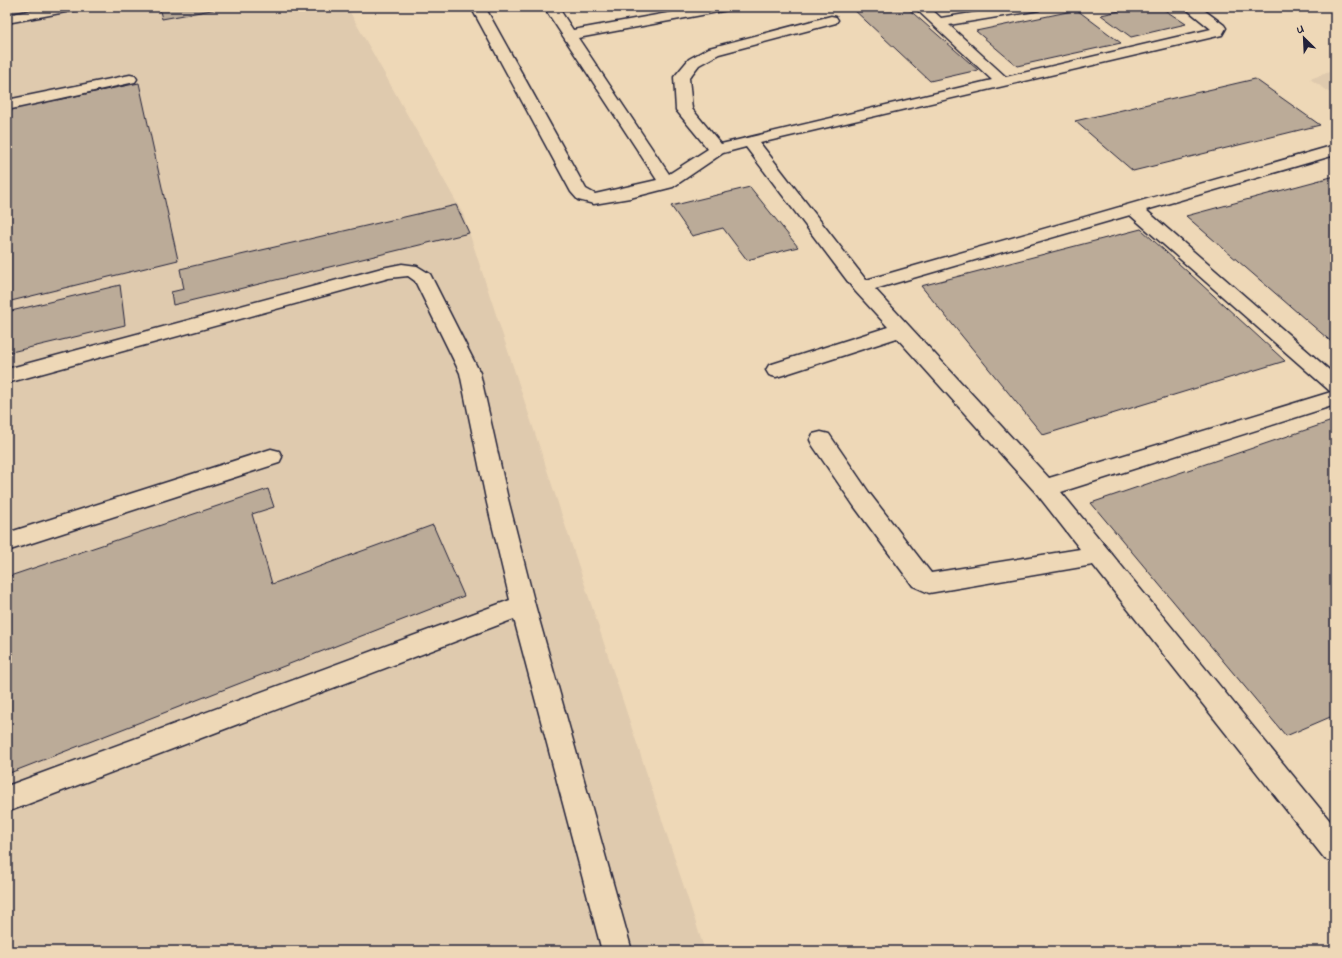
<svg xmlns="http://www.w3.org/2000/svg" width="1342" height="958" font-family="'Architects Daughter',sans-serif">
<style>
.built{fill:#dfcaae}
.building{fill:#bbab98;stroke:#22223b}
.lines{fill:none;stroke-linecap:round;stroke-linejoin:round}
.minor-casing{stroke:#22223b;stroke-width:3}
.minor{fill:#eed8b7;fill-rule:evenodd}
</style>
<rect width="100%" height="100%" fill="#eed8b7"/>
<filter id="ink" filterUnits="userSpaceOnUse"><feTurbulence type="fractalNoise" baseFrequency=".025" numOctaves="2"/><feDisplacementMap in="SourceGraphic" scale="8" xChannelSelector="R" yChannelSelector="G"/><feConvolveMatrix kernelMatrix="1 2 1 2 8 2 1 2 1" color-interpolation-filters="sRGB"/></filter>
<g filter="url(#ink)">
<g class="built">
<polygon points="7,7 347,7 463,214 705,951 7,951"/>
<polygon points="1335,70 1335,96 1310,79"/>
</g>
<g class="building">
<polygon points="159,7 228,7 162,19"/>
<polygon points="851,7 906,7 978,70 930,81"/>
<polygon points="1138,7 1160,7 1186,24 1131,37 1101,15"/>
<polygon points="1077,10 1121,43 1017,66 976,31"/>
<polygon points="1255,79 1320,125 1133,171 1075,121"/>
<polygon points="139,83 178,260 7,302 7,110"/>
<polygon points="1335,176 1335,345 1186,216"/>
<polygon points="750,187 798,247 747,260 723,228 692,236 671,206"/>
<polygon points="456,205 469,233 173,305 171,292 184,289 180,269"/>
<polygon points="1141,229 1285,361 1043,435 921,286"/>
<polygon points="120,285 125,325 7,353 7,312"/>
<polygon points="1335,420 1335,715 1286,736 1091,503"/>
<polygon points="268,489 274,507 252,514 272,584 433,525 464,596 7,774 7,577"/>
</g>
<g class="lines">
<g class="minor-casing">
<g id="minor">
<polygon points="49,7 78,7 76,10 71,11 7,23 7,15"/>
<path d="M471,7H485L586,189L595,194L657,180L544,7H558L573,30L701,7H730L728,10L723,11L578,38L669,174L708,149L676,110L674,77L689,59L709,48L831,16L836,17L838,20L836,23L719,54L699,65L689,78L692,109L721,144L992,80L914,7H929L941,18L1009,7H1041L1039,10L1034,11L949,25L1006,77L1211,29L1184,7H1200L1224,25L1226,28L1222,35L760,143L866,280L1335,145V155L1146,210L1335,375V405L1061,492L1335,827V863L1325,859L1093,565L929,593L913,586L854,506L813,446L810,440L813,434L821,432L829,434L870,494L931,573L1080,549L1037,494L897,338L783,375L776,377L769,375L766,370L769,365L888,327L855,291L746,147L723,153L673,187L630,198L594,204L578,200L571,192ZM1130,215L1331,392L1049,478L875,289Z"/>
<polygon points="130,75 135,76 137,79 135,82 7,110 7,100"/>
<polygon points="402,264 417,266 430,274 480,373 508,499 535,605 632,951 602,951 514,619 7,812 7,786 510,600 486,499 460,373 415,281 408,276 389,278 7,383 7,369 382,268"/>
<polygon points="271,449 279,451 282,457 279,463 7,551 7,533"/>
</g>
</g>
<use href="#minor" class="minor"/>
</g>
</g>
<rect width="1342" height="958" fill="none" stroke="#eed8b7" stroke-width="24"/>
<rect x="12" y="12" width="1318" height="934" fill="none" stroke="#22223b" stroke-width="1.5" filter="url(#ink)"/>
<g transform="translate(1304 38) rotate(336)" stroke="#eed8b7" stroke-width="3" paint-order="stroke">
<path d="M0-3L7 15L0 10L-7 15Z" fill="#22223b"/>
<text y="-6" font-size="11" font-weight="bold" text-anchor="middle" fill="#22223b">U</text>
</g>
</svg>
